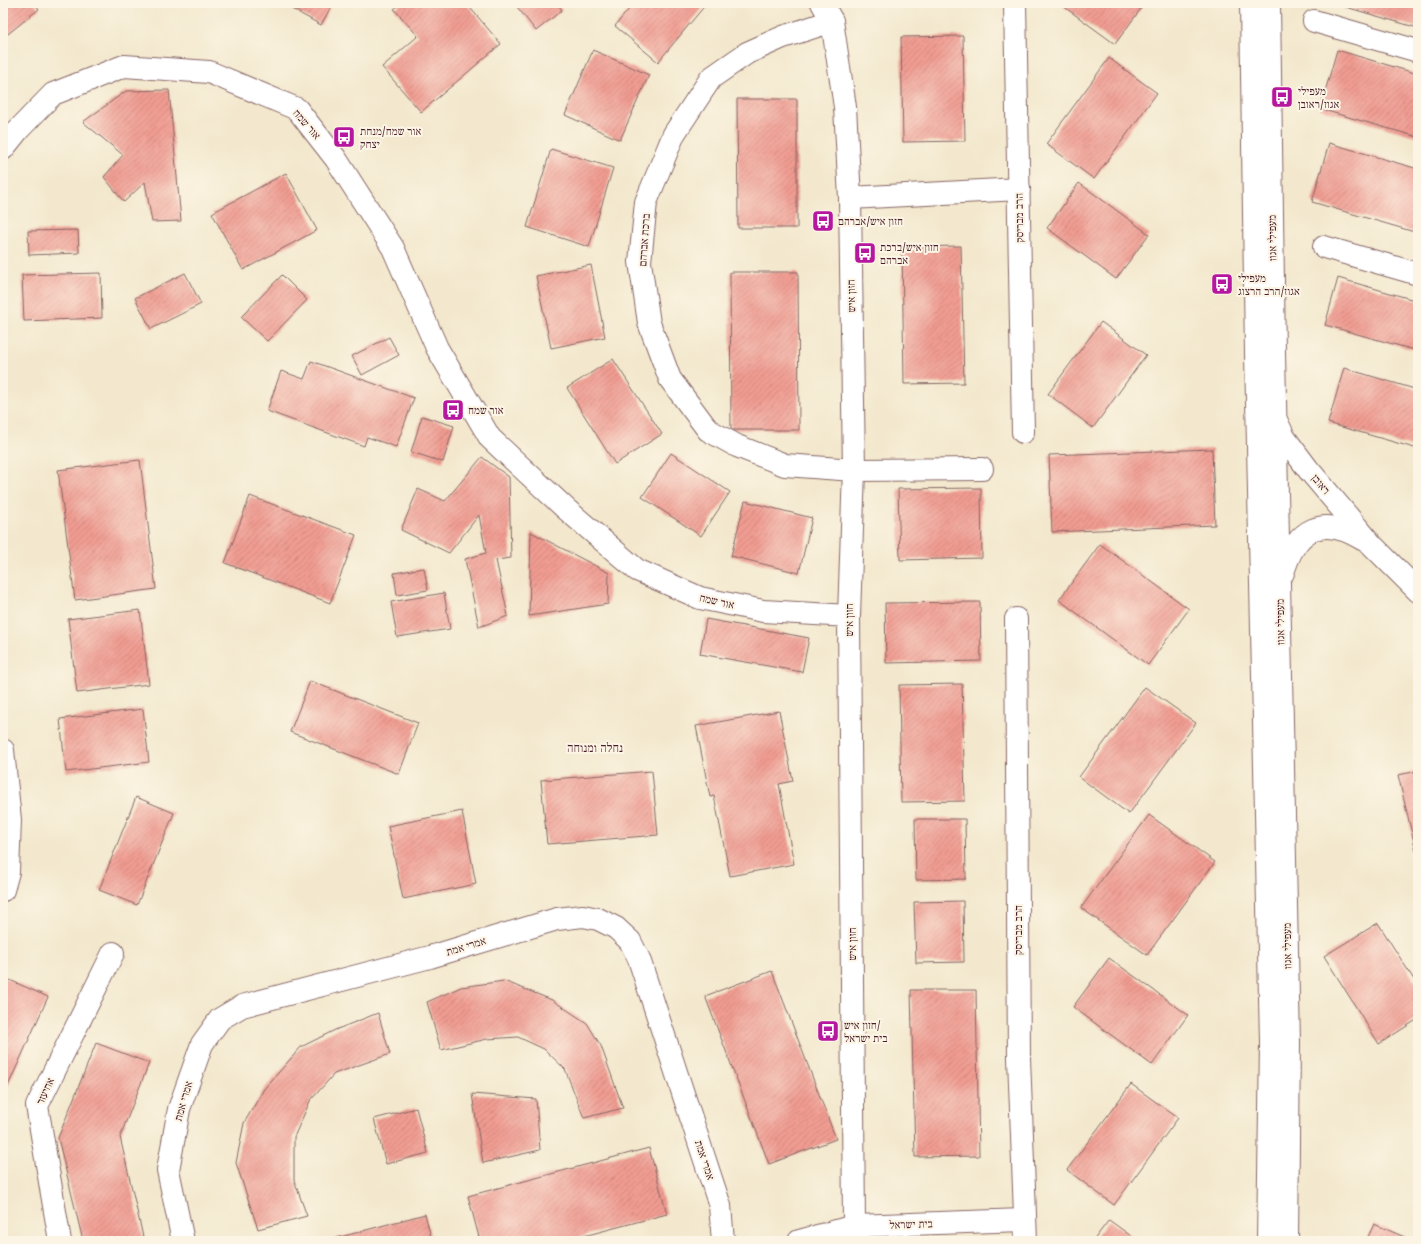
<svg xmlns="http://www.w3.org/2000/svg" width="1421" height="1244" font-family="'Libre Caslon Text','Frank Ruhl Libre',serif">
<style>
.building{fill:url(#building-hatch)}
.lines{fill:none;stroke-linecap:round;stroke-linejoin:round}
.minor-casing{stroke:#856564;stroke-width:24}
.minor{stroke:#fff;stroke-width:22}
.labels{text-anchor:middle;stroke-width:4;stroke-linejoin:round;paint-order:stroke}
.poi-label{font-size:11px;fill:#4a1f2b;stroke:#fcf5e5;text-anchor:start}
.street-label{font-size:11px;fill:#4a1f2b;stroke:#fcf5e5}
.neighbourhood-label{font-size:12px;fill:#4a1f2b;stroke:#fcf5e5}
</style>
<defs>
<pattern id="building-hatch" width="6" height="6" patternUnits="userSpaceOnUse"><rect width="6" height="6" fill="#f19c92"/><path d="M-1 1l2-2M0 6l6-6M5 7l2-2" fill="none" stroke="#c57f77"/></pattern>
</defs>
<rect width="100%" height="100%" fill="#fcf5e5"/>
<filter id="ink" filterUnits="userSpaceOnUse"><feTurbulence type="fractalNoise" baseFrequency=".025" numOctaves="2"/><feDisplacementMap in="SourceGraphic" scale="8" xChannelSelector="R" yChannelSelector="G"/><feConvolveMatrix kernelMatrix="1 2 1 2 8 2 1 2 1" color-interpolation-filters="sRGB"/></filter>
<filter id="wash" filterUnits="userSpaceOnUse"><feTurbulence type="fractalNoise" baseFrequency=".012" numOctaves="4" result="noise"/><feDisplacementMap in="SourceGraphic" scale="16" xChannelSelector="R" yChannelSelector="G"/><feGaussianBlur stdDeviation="0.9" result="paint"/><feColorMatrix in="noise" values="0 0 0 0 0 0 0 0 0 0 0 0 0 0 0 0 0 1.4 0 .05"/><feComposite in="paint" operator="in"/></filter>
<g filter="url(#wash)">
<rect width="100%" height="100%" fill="#f3e8cd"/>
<g id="blocks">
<g class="building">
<polygon points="3,3 34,3 39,9 3,38"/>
<polygon points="281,3 333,3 321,25"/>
<polygon points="402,3 466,3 501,44 421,112 382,67 418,36 394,9"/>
<polygon points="514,3 557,3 562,10 536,31"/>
<polygon points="634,3 707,3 658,62 615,26"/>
<polygon points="1059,3 1145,3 1115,44"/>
<polygon points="1332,3 1418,3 1418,28"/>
<polygon points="963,36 965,141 903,142 901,37"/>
<polygon points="593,50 649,75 620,140 565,115"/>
<polygon points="1337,50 1418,74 1418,137 1320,109"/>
<polygon points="1109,58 1157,93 1094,179 1046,144"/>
<polygon points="169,90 181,221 152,222 145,182 124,202 104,177 123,155 83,122 126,91"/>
<polygon points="737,99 797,99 797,228 738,228"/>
<polygon points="1329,143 1418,169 1418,233 1312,202"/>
<polygon points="551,149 613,168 589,247 527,227"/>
<polygon points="286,173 317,230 243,270 212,213"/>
<polygon points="1079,183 1149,234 1116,279 1047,228"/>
<polygon points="78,230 79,253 29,255 28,231"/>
<polygon points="961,246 964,383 904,384 902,247"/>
<polygon points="591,265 605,337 551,348 536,276"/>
<polygon points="730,272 798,272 799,430 731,430"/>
<polygon points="101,273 102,318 24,321 22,275"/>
<polygon points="185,273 201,304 151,329 135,298"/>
<polygon points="282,275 307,300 267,341 241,317"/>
<polygon points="1338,278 1418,301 1418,351 1325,325"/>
<polygon points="1101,322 1146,355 1093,428 1048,394"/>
<polygon points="389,337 399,355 362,375 352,356"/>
<polygon points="613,359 662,434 615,464 567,388"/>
<polygon points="311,361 414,398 396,447 367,437 364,446 267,411 281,371 304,379"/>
<polygon points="1344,368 1418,390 1418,449 1328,423"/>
<polygon points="422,416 454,426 443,462 411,452"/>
<polygon points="1212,449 1215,525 1052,532 1049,455"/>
<polygon points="671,453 730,492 701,536 642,497"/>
<polygon points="482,457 509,477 511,558 496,560 508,616 479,627 465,559 486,553 479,515 449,553 401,530 418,489 445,501"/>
<polygon points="140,460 156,589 75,600 58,470"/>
<polygon points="981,488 982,558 900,560 898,489"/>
<polygon points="250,496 356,535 330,603 225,563"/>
<polygon points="745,501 812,518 799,573 731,556"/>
<polygon points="531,532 609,573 608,604 529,616"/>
<polygon points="1100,544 1189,609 1148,665 1059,600"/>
<polygon points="424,568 428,590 397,595 394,573"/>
<polygon points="444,593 450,629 397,637 391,602"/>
<polygon points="980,602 981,661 886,663 885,603"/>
<polygon points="140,610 149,684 77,693 68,619"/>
<polygon points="706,619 809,638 802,672 700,654"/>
<polygon points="310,681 418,723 399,774 290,732"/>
<polygon points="962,684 965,801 901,802 899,685"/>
<polygon points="1145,687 1196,723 1129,814 1079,777"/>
<polygon points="143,709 149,762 66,772 60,719"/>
<polygon points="779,711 793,781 779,784 794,864 730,876 714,796 710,797 696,726"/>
<polygon points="652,771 658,835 547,844 541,780"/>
<polygon points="1418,771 1418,855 1417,855 1398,775"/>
<polygon points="136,797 174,813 137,905 99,890"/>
<polygon points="462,811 476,884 403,899 388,826"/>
<polygon points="1149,815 1215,862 1147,955 1081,908"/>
<polygon points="915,819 965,819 966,879 916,880"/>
<polygon points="963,901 964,962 916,963 914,902"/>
<polygon points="1378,923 1418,986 1418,1019 1379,1044 1324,956"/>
<polygon points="1109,958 1188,1015 1152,1065 1073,1007"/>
<polygon points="772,971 836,1139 769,1164 705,996"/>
<polygon points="3,977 48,997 3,1097"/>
<polygon points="504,981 552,1000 587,1023 601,1046 623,1108 584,1118 565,1069 544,1049 518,1037 487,1039 441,1050 427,1002 461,987"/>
<polygon points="911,990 976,990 979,1156 915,1157"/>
<polygon points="378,1013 390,1054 334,1074 310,1101 294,1137 294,1180 307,1216 258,1229 236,1163 244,1123 264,1089 301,1047 335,1030"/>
<polygon points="96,1043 149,1063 120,1137 144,1241 83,1241 58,1138"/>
<polygon points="1131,1084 1178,1118 1114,1205 1067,1170"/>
<polygon points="472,1094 536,1099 540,1150 483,1163"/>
<polygon points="416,1108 428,1153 386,1164 374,1119"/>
<polygon points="649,1148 667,1214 565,1241 480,1241 468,1196"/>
<polygon points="425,1214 432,1241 326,1241"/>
<polygon points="1109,1220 1138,1241 1093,1241"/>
<polygon points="1374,1224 1414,1241 1366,1241"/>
</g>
</g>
</g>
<g filter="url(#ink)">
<use href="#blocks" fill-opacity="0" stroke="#856564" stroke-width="1"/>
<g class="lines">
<g class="minor-casing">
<g id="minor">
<polyline points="822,3 832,21 845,107 850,198 854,470 849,616 854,1226 857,1241"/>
<polyline points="1015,3 1023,432"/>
<polyline points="1251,3 1256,354 1271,1043 1268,1241"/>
<polyline points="1269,3 1274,354 1289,1043 1287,1241"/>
<polyline points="832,21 783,37 747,53 711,78 674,134 646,202 640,262 649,323 670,379 708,430 737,446 785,465 854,470 982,469"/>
<polyline points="1314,21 1418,51"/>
<polyline points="3,149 19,129 53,94 124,66 209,72 297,109 336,159 393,248 437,348 490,438 566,509 637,570 700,598 763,611 849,616"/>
<polyline points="850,198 1019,189"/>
<polyline points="1324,247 1418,274"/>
<polyline points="1277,422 1284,437 1308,469 1372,545 1418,591"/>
<path d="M1283,573C1296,528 1322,514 1364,540"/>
<polyline points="1016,619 1019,1058 1026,1241"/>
<polyline points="3,750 10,820 8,872 3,890"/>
<polyline points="60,1241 37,1106 113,953"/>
<polyline points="183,1241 168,1170 179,1109 202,1044 220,1019 242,1006 430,957 557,919 583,916 598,919 616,928 630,941 639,959 720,1206 723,1241"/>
<polyline points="799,1241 854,1226 1025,1220"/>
</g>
</g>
<use href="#minor" class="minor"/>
</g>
</g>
<defs>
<g id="bus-square" transform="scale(1.15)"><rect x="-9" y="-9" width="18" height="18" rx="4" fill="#b5179e" stroke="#fcf5e5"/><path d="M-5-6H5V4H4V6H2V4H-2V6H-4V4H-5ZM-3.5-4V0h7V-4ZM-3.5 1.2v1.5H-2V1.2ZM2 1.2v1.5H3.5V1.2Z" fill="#fff"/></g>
</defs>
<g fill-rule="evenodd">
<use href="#bus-square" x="1282" y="97"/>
<use href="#bus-square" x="344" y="137"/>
<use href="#bus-square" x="823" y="221"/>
<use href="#bus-square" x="865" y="253"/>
<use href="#bus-square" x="1222" y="284"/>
<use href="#bus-square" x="453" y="410"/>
<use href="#bus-square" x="828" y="1031"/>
</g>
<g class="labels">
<g class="poi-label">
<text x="1298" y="95">מעפילי<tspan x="1298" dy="13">אגוז/ראובן</tspan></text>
<text x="360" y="135">אור שמח/מנחת<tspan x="360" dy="13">יצחק</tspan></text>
<text x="838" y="225">חזון איש/אברהם</text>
<text x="880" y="251">חזון איש/ברכת<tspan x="880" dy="13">אברהם</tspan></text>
<text x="1238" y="282">מעפילי<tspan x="1238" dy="13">אגוז/הרב הרצוג</tspan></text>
<text x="468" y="414">אור שמח</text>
<text x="844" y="1029">חזון איש/<tspan x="844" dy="13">בית ישראל</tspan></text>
</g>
<g class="street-label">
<text transform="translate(307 124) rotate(49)" y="4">אור שמח</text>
<text transform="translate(1019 218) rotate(-91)" y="4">הרב מבריסק</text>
<text transform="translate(1272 238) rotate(-91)" y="4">מעפילי אגוז</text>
<text transform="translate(644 240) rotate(-86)" y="4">ברכת אברהם</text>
<text transform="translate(851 296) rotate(-91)" y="4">חזון איש</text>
<text transform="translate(1321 484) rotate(50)" y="4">ראובן</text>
<text transform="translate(717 601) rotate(13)" y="4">אור שמח</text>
<text transform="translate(849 620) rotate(-90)" y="4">חזון איש</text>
<text transform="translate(1280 622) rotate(-91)" y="4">מעפילי אגוז</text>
<text transform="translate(1018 930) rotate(-90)" y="4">הרב מבריסק</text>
<text transform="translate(852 944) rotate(-90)" y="4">חזון איש</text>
<text transform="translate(466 946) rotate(-17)" y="4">אמרי אמת</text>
<text transform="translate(1287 946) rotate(-91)" y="4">מעפילי אגוז</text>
<text transform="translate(45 1091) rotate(-65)" y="4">אחיעזר</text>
<text transform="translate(183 1101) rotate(-74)" y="4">אמרי אמת</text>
<text transform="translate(705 1160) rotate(72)" y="4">אמרי אמת</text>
<text transform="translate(911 1224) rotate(-2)" y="4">בית ישראל</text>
</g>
<g class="neighbourhood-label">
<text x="595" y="752">נחלה ומנוחה</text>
</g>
</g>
<rect width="1421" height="1244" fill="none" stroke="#fcf5e5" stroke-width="16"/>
</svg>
